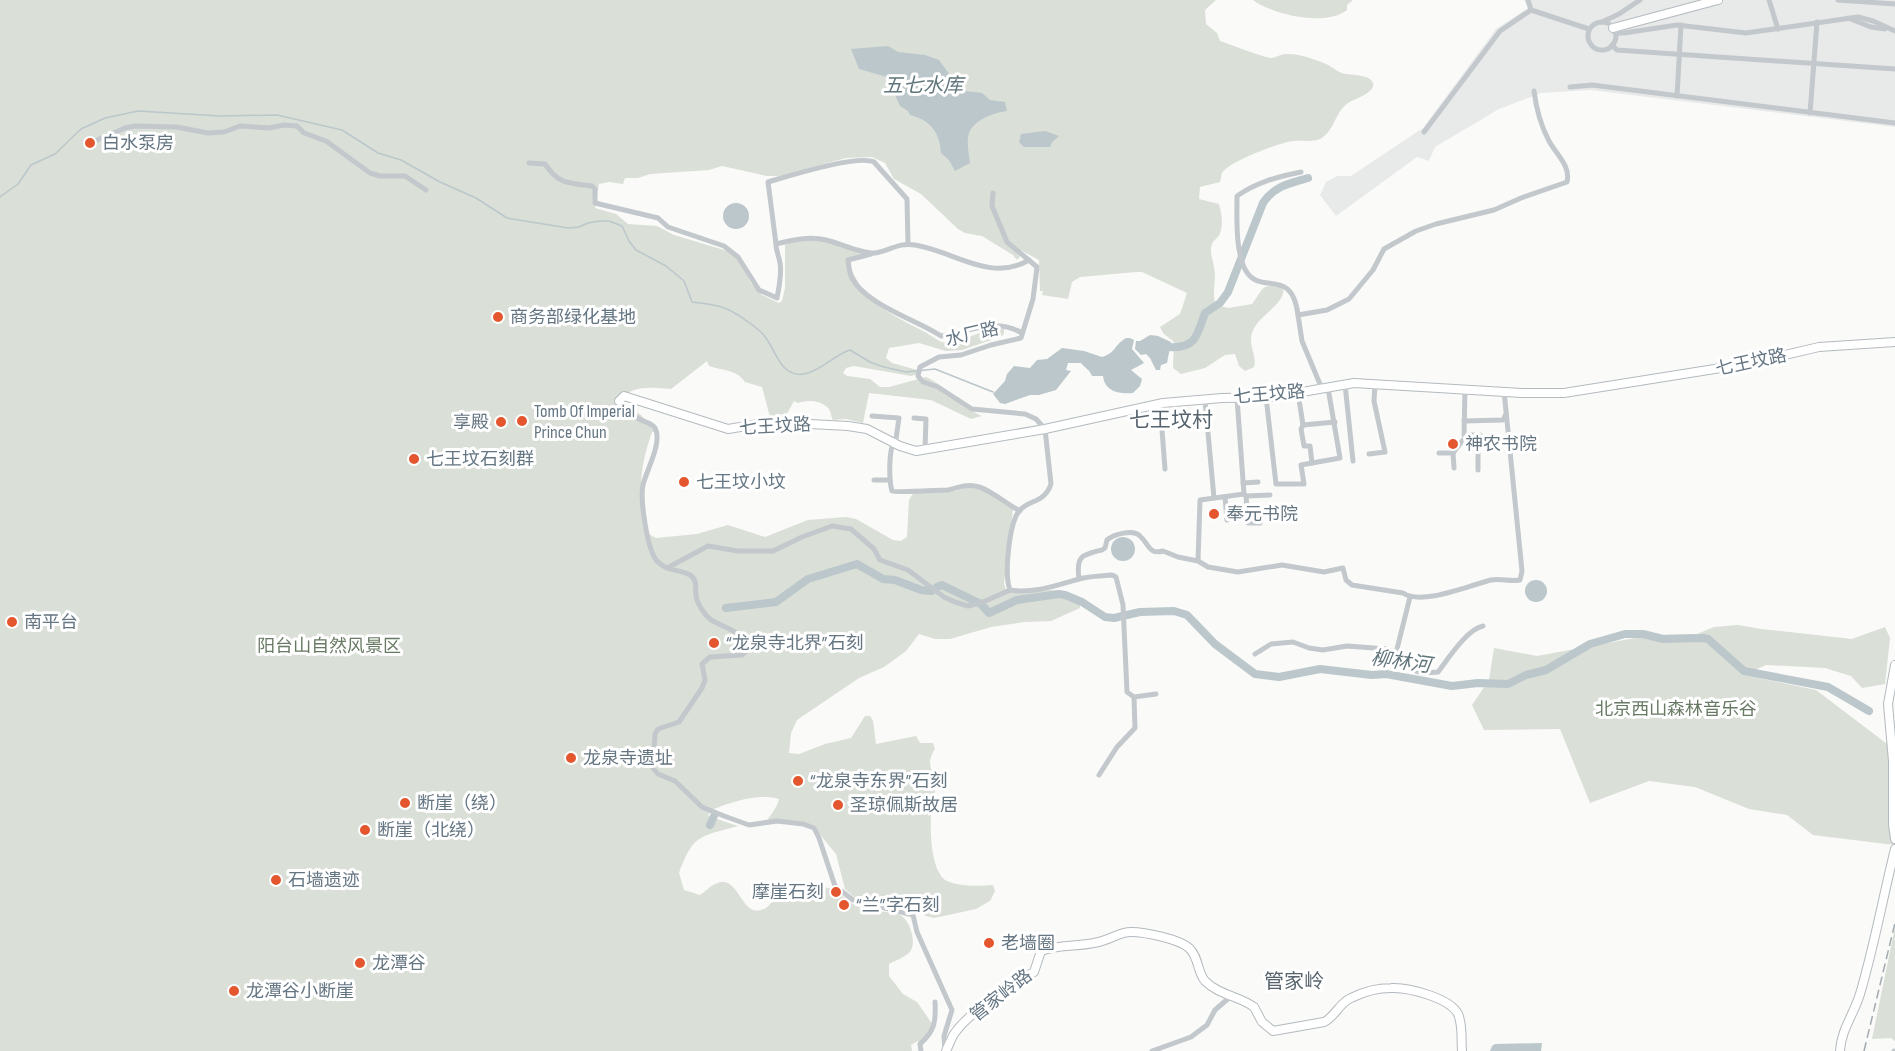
<svg xmlns="http://www.w3.org/2000/svg" width="1895" height="1051" font-family="'Sofia Sans Condensed','Noto Sans SC',sans-serif">
<style>
.built{fill:#e8e9e9}
.green{fill:#dadfd7}
.water{fill:#bbc7cb}
.lines{fill:none;stroke-linecap:round;stroke-linejoin:round}
.stream{stroke:#bbc7cb;stroke-width:1.5}
.river{stroke:#bbc7cb;stroke-width:8}
.secondary-casing{stroke:#b3babf;stroke-width:10}
.street{stroke:#c3c8cc;stroke-width:5}
.secondary{stroke:#fff;stroke-width:8}
.rail{stroke:#a2aab0;stroke-width:1.5;stroke-dasharray:9 4.5;stroke-linecap:butt}
.poi-dot{fill:#e4572e;stroke:#fff;stroke-width:2}
.labels{text-anchor:middle;stroke-width:6;stroke-linejoin:round;paint-order:stroke}
.poi-label{font-size:18px;fill:#657683;stroke:#fff;text-anchor:start}
.street-label{font-size:18px;fill:#657683;stroke:#fff}
.park-label{font-size:18px;fill:#687a64;stroke:#fff}
.water-label{font-size:20px;font-style:italic;fill:#60757c;stroke:#fff}
.neighbourhood-label{font-size:20px;fill:#57646e;stroke:#fff}
.quarter-label{font-size:21px;fill:#57646e;stroke:#fff}
</style>
<rect width="100%" height="100%" fill="#fafaf8"/>
<polygon class="built" points="1524,0 1895,0 1895,127 1590,90 1541,93 1499,109 1435,147 1429,161 1417,157 1336,216 1320,195 1326,182 1337,176 1351,176 1423,128 1496,29 1528,8"/>
<g class="green">
<path d="M0,0H1216L1205,10L1206,24L1217,33L1220,41C1229,44 1265,58 1272,58C1277,57 1281,54 1286,54C1298,53 1314,59 1326,64C1333,67 1338,73 1346,74C1353,75 1368,75 1372,81C1379,92 1354,99 1348,103C1334,113 1335,131 1320,139C1311,143 1298,139 1288,142C1274,145 1229,162 1222,173C1221,176 1221,179 1220,182L1200,187L1199,199L1219,204C1222,215 1224,228 1218,237C1216,239 1213,241 1212,244C1209,251 1213,260 1214,267C1217,280 1211,293 1216,305L1229,308L1252,304C1265,287 1260,284 1283,287C1287,301 1264,313 1256,325C1244,342 1258,354 1254,367L1245,371L1239,366L1235,354L1225,355L1205,368L1181,374L1173,368L1174,342L1163,333L1160,327L1180,314L1187,293L1142,272H1136L1080,277L1072,282L1068,299L1042,295L1043,291H1040L1039,260L1011,245L1020,257L1017,260L1013,255L982,236L965,233L958,229L921,194L894,179L885,163L872,157L846,158L780,176H767L722,166L709,170L650,174L638,178H625L623,184L609,182L599,184L595,208L616,214L628,224L657,226L674,235L731,252L741,264L751,283L762,295L779,303L782,301L785,288V245C809,232 843,247 867,253L848,258C860,302 889,313 925,332C934,337 940,344 950,343C970,340 983,327 1004,329V334L1000,337L962,350L946,351L919,343L889,348L886,358L892,363L921,371L918,374L911,376L854,366L846,368L843,373L847,376L870,379L880,387H889L926,377C947,386 960,407 982,416L971,419L931,400L869,393L863,423L846,419L833,420C831,417 831,409 827,407C819,400 807,400 798,403L794,401L784,419L770,417L762,387L745,382C736,369 723,371 709,366L707,361L671,389C650,387 634,385 617,400L641,415L656,432H652C638,472 639,493 647,533L656,538L697,534L728,525L765,537L808,520L846,517L856,519L893,540L901,541L907,537L909,500L914,492L956,491L969,487L987,491L1013,509L1004,584L1006,590C1037,601 1048,576 1080,603V608L1051,621L1024,622L991,627L950,639H935L919,634L906,651L884,667L859,678L797,720L791,733L789,753L799,754L825,744L851,738L865,716H870L873,721L876,744L916,736L920,743H933L935,749C923,767 937,772 935,788C935,798 931,806 931,816C930,832 931,873 947,881C961,887 979,886 993,885L995,891L990,901L976,909L934,918L854,897L845,889L836,854L817,831L809,825L766,822C771,814 777,808 779,799C757,793 732,802 711,810L708,816L738,826C700,837 694,833 679,873L684,890L700,895C705,892 710,886 715,884C739,872 740,916 761,910C770,908 772,900 778,895C789,888 810,886 823,887C840,889 846,903 862,908C874,912 887,911 898,914C910,918 918,944 909,953C904,957 895,961 889,964V976L903,994L917,1002L933,1025L921,1042L918,1041L911,1045L912,1051H0Z"/>
<path d="M1253,0H1353L1347,5V10C1326,27 1273,15 1253,0Z"/>
<polygon points="1738,625 1761,629 1852,639 1885,627 1890,638 1885,684 1862,688 1851,676 1825,668 1766,665 1744,675 1816,690 1895,750 1894,845 1813,835 1787,815 1749,809 1695,787 1649,781 1590,803 1560,729 1484,730 1472,705 1489,680 1494,648 1537,656 1651,635 1697,634 1714,627"/>
<polygon points="1895,927 1895,1041 1891,1038 1872,1039"/>
</g>
<g class="water">
<path d="M888,46L898,52L925,55L939,60L955,82L965,91L982,93L990,100L1005,102L1007,111C993,113 975,119 969,133C966,141 969,155 970,163L955,171L949,160L941,153C940,132 930,120 910,115L908,111L900,106L887,77L859,69L851,49Z"/>
<polygon points="1045,131 1059,136 1052,142 1050,147 1024,147 1019,142 1021,134"/>
<circle cx="736" cy="216" r="13"/>
<polygon points="1150,335 1158,336 1171,342 1167,363 1161,365 1160,370 1156,370 1150,358 1146,354 1141,355 1135,349 1136,341 1140,341"/>
<path d="M1126,338H1130L1134,340L1132,349L1144,363L1131,370L1142,379L1140,386L1133,393C1119,394 1105,392 1103,376H1092C1090,370 1085,368 1081,363H1068L1066,370L1071,371L1056,390L1039,395H1030L1005,404L1000,403L993,394L1005,381L1007,374L1014,366L1030,368L1037,360L1047,359L1062,348L1084,351L1102,357C1116,353 1114,345 1126,338Z"/>
<circle cx="1123" cy="549" r="12"/>
<circle cx="1536" cy="591" r="11"/>
<polygon points="1542,1043 1541,1051 1490,1051 1492,1046 1495,1044"/>
</g>
<g class="lines">
<path class="stream" d="M0,197L18,184L31,165L55,154L81,129L105,118L138,111L220,116L277,115L342,130L378,153L401,160L440,182L476,198L507,218L568,228L579,227L588,223L599,221H609L622,226L629,241L636,250L666,266L684,281L692,302C704,304 718,304 729,310C739,315 760,329 766,338C776,351 781,378 804,374C821,371 834,355 850,350L870,362L884,367L906,372L935,369L993,392"/>
<g class="river">
<path d="M1169,347C1197,349 1197,334 1205,313L1220,303L1228,292L1263,203C1274,186 1290,183 1308,178"/>
<polyline points="937,587 942,585 981,604 989,613 1017,600 1059,594 1065,595 1082,602 1105,617 1114,618 1140,612 1174,611 1187,615 1215,644 1255,674 1279,677 1320,669 1372,675 1386,674 1452,686 1478,683 1508,684 1526,675 1546,670 1590,644 1625,634 1643,634 1663,639 1703,638 1708,639 1744,671 1828,687 1869,711"/>
<polyline points="726,608 776,602 808,579 857,564 883,579 895,580 921,590 931,591"/>
<polyline points="710,825 714,816"/>
</g>
<g class="secondary-casing">
<g id="secondary">
<polyline points="1613,28 1718,0"/>
<polyline points="619,401 624,396 728,429 771,422 848,426 867,429 900,446 916,451 1045,429 1163,403 1222,398 1273,397 1354,383 1522,393 1564,393 1746,364 1819,347 1895,342"/>
<polyline points="1895,665 1888,704 1893,761 1893,824 1895,839"/>
<path d="M946,1051C949,1045 951,1039 954,1034C970,1011 1011,985 1034,972L1041,951C1061,943 1085,948 1105,940C1114,937 1121,932 1131,932C1145,932 1179,939 1189,948C1199,957 1197,972 1205,981C1219,995 1239,996 1254,1007L1262,1022L1273,1031L1324,1022C1335,1017 1339,1003 1351,998C1363,992 1378,988 1391,988C1408,987 1450,998 1458,1014C1463,1025 1461,1040 1462,1051"/>
<path d="M1840,1051C1841,1030 1854,1014 1860,994C1874,947 1883,897 1895,849"/>
</g>
</g>
<g class="street">
<polyline points="1769,0 1778,29"/>
<polyline points="1838,0 1895,4"/>
<polyline points="1531,10 1589,29"/>
<polyline points="1848,18 1871,27 1885,29"/>
<polyline points="1602,22 1619,14 1640,0"/>
<circle cx="1602" cy="36" r="14"/>
<polyline points="1615,33 1624,33 1677,25 1746,33 1858,17 1873,21 1895,31"/>
<polyline points="1612,45 1617,50 1895,69"/>
<polyline points="1570,87 1592,85 1895,123"/>
<polyline points="1677,96 1681,25"/>
<polyline points="1810,113 1817,22"/>
<polyline points="1424,132 1500,31 1531,10 1528,0"/>
<polyline points="95,141 125,128 135,126 176,127 208,133 224,132 240,126 269,128 284,125 297,126 304,133 326,141 370,173 380,176 405,176 426,190"/>
<path d="M529,163L545,164C559,185 569,183 592,186L595,189V203L658,218L668,227L724,246L738,257L759,290L777,298C779,287 782,274 780,263C779,256 776,251 776,244C792,240 809,236 826,240C839,243 862,254 875,253C889,251 899,242 915,245C954,251 990,283 1029,260"/>
<path d="M776,244L768,182C788,176 858,154 874,162L907,199L908,244"/>
<path d="M871,254L848,260C849,266 849,273 852,278C866,305 917,320 941,336C970,332 994,317 1022,333"/>
<path d="M1298,315C1292,266 1261,296 1246,271C1235,252 1237,217 1237,196C1257,182 1277,177 1301,172"/>
<polyline points="1345,384 1353,461"/>
<path d="M1322,389L1302,341L1298,315L1327,310L1349,299L1373,270L1384,249L1416,231L1436,224L1494,210L1521,198L1567,182C1571,166 1556,154 1549,141C1541,126 1536,107 1534,91"/>
<polyline points="1465,389 1464,435 1480,435"/>
<polyline points="1298,393 1303,425 1301,429 1304,446 1310,446 1312,463 1340,458 1328,388"/>
<polyline points="1266,397 1276,484 1304,484 1301,465 1312,463"/>
<polyline points="1205,400 1214,498"/>
<path d="M619,401C627,406 631,415 639,419C644,422 652,423 655,428C663,442 646,471 643,485C640,499 647,550 657,561C666,571 679,569 690,575C699,580 694,592 697,600C699,606 705,615 710,619C718,626 765,638 742,655L710,657L702,664L705,680L702,688L679,722L658,729L655,734L653,768L658,774L675,781L702,807L724,816L749,825L777,821L803,824L814,828L819,838L835,886L853,900L913,915L917,932L952,1010L944,1036L945,1051"/>
<polyline points="1160,404 1165,469"/>
<path d="M872,416L899,418L896,439C888,446 889,481 892,491C898,493 939,490 948,490C958,488 965,484 975,486C989,488 1006,504 1020,511"/>
<polyline points="914,418 926,419 925,449"/>
<polyline points="1464,421 1503,420 1506,414"/>
<polyline points="1303,425 1335,422"/>
<polyline points="1462,442 1478,450 1478,470"/>
<polyline points="1439,453 1453,453"/>
<polyline points="1369,454 1385,452 1374,401 1375,384"/>
<polyline points="1454,468 1453,453 1463,440"/>
<polyline points="874,480 890,480"/>
<polyline points="1243,483 1258,482"/>
<polyline points="1244,494 1246,496 1248,523 1260,523"/>
<polyline points="1246,496 1270,495"/>
<polyline points="1225,497 1227,520"/>
<polyline points="1198,561 1200,500 1244,494 1237,398"/>
<path d="M667,568L708,546L738,551H773L802,537L832,526L851,529L874,549L880,560L908,570L944,597L955,602L968,606L983,602L1010,590C1004,575 1009,524 1019,511C1029,499 1044,504 1051,484L1045,429L1036,419L1025,414L972,409L938,387L923,382L918,376L920,367L939,357L961,355L991,345L1021,338L1033,299L1037,267L1007,242L992,206L993,193"/>
<path d="M1079,579C1076,556 1081,555 1102,550L1105,548L1107,540C1114,534 1133,529 1140,536C1149,544 1149,555 1163,551L1178,557L1198,561L1208,567L1238,572L1282,565L1324,572L1343,568L1346,580L1352,585L1403,593C1422,606 1470,585 1491,580C1501,578 1510,582 1520,580L1522,571L1504,391"/>
<path d="M1010,590C1033,594 1058,585 1079,579C1089,576 1102,576 1112,575L1116,577L1123,605L1127,692L1134,697L1156,694"/>
<polyline points="1396,653 1410,597"/>
<path d="M1255,654L1271,644L1293,642L1309,648L1323,650L1347,646L1387,649L1402,656L1416,671L1423,673L1438,672C1448,659 1467,629 1483,626"/>
<polyline points="1099,775 1117,747 1135,728 1134,697"/>
<path d="M921,1051L920,1044C935,1031 936,1021 935,1002"/>
<polyline points="1152,1051 1191,1037 1207,1025 1215,1010 1230,997"/>
<polyline points="1894,1051 1895,1051"/>
</g>
<use href="#secondary" class="secondary"/>
<polyline class="rail" points="1864,1051 1895,923"/>
</g>
<g class="poi-dot">
<circle cx="90" cy="143" r="6"/>
<circle cx="498" cy="317" r="6"/>
<circle cx="522" cy="421" r="6"/>
<circle cx="501" cy="422" r="6"/>
<circle cx="1453" cy="444" r="6"/>
<circle cx="414" cy="459" r="6"/>
<circle cx="684" cy="482" r="6"/>
<circle cx="1214" cy="514" r="6"/>
<circle cx="12" cy="622" r="6"/>
<circle cx="714" cy="643" r="6"/>
<circle cx="571" cy="758" r="6"/>
<circle cx="798" cy="781" r="6"/>
<circle cx="405" cy="803" r="6"/>
<circle cx="838" cy="805" r="6"/>
<circle cx="365" cy="830" r="6"/>
<circle cx="276" cy="880" r="6"/>
<circle cx="836" cy="892" r="6"/>
<circle cx="844" cy="905" r="6"/>
<circle cx="989" cy="943" r="6"/>
<circle cx="360" cy="963" r="6"/>
<circle cx="234" cy="991" r="6"/>
</g>
<g class="labels">
<g class="poi-label">
<text x="102" y="149">白水泵房</text>
<text x="510" y="323">商务部绿化基地</text>
<text x="534" y="417">Tomb Of Imperial<tspan x="534" dy="21">Prince Chun</tspan></text>
<text x="489" y="428" text-anchor="end">享殿</text>
<text x="1465" y="450">神农书院</text>
<text x="426" y="465">七王坟石刻群</text>
<text x="696" y="488">七王坟小坟</text>
<text x="1226" y="520">奉元书院</text>
<text x="24" y="628">南平台</text>
<text x="726" y="649">“龙泉寺北界”石刻</text>
<text x="583" y="764">龙泉寺遗址</text>
<text x="810" y="787">“龙泉寺东界”石刻</text>
<text x="417" y="809">断崖（绕）</text>
<text x="850" y="811">圣琼佩斯故居</text>
<text x="377" y="836">断崖（北绕）</text>
<text x="288" y="886">石墙遗迹</text>
<text x="824" y="898" text-anchor="end">摩崖石刻</text>
<text x="856" y="911">“兰”字石刻</text>
<text x="1001" y="949">老墙圈</text>
<text x="372" y="969">龙潭谷</text>
<text x="246" y="997">龙潭谷小断崖</text>
</g>
<g class="street-label">
<text transform="translate(972 334) rotate(-13)" y="6">水厂路</text>
<text transform="translate(1751 362) rotate(-12)" y="6">七王坟路</text>
<text transform="translate(1269 394) rotate(-5)" y="6">七王坟路</text>
<text transform="translate(775 426) rotate(-3)" y="6">七王坟路</text>
<text transform="translate(1001 995) rotate(-38)" y="6">管家岭路</text>
</g>
<g class="park-label">
<text x="329" y="652">阳台山自然风景区</text>
<text x="1676" y="715">北京西山森林音乐谷</text>
</g>
<g class="water-label">
<text x="923" y="92">五七水库</text>
<text transform="translate(1401 661) rotate(8)" y="7">柳林河</text>
</g>
<g class="neighbourhood-label">
<text x="1294" y="988">管家岭</text>
</g>
<g class="quarter-label">
<text x="1171" y="427">七王坟村</text>
</g>
</g>
</svg>
